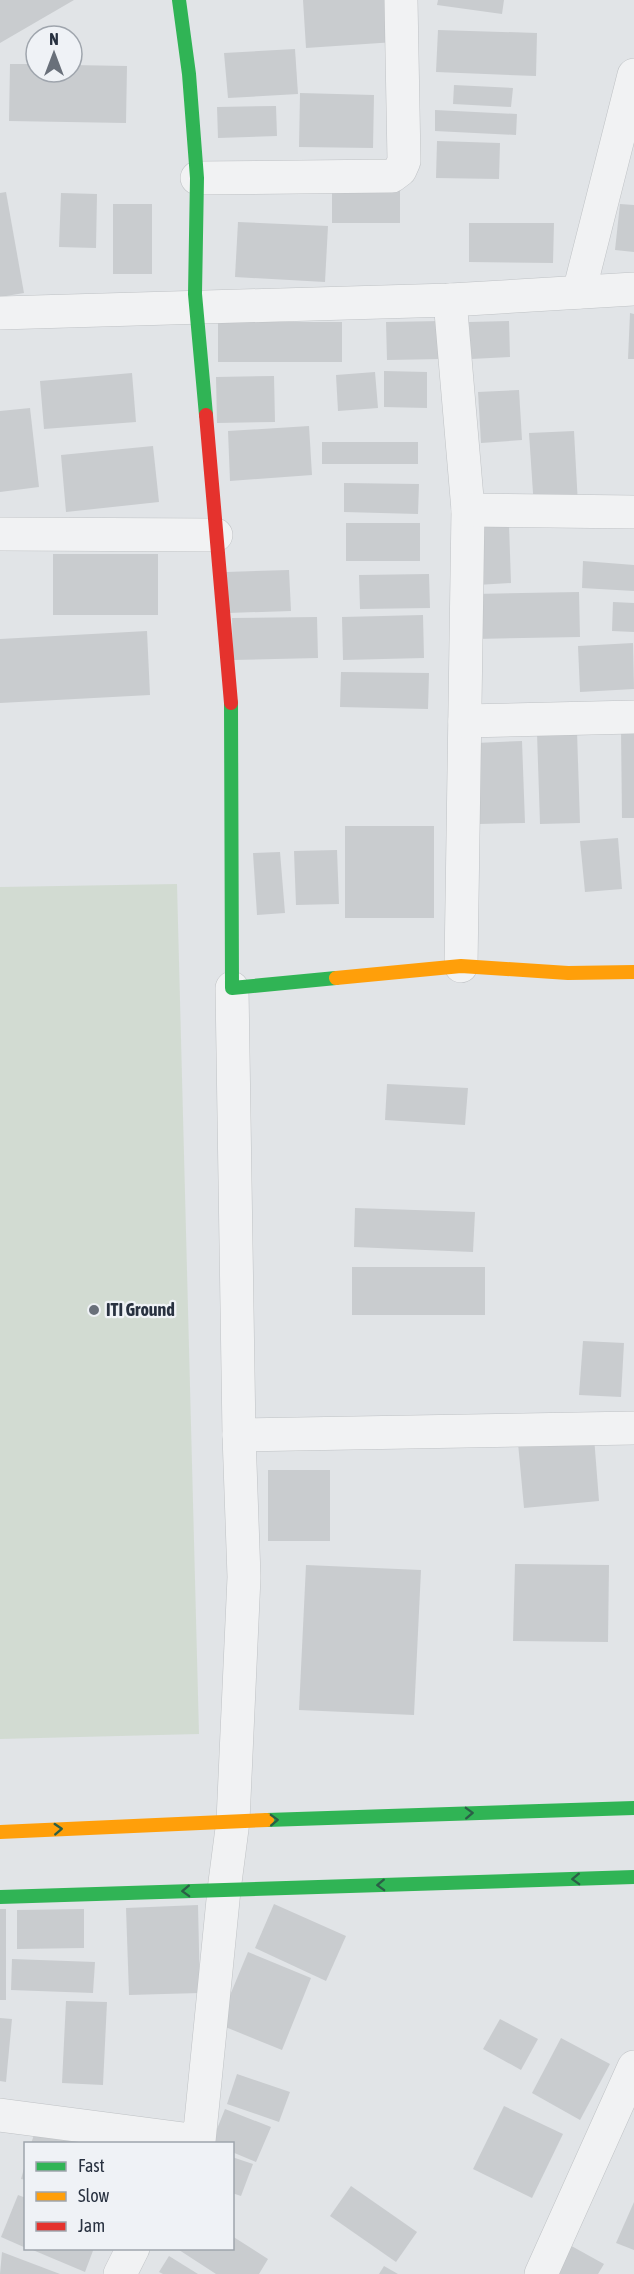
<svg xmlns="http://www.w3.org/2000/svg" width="634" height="2274" font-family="'Asap Condensed',sans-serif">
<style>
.green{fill:#d2dbd2}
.building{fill:#c9cccf}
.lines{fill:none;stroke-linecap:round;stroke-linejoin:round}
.street-casing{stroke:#bfc2c5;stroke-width:34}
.street{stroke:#f1f2f3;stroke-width:33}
.fast{stroke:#30b455;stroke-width:14}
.slow{stroke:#ff9f0a;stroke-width:14}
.jam{stroke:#e5322d;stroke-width:14}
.oneway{stroke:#2b5f47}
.poi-dot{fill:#69707a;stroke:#eff2f6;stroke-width:2}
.labels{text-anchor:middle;stroke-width:4.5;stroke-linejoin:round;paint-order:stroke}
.poi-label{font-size:18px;font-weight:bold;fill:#283140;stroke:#eff2f6;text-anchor:start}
</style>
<rect width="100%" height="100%" fill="#e1e4e7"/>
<polygon class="green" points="177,884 199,1734 0,1739 0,887"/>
<g class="building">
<polygon points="0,0 74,0 0,43"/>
<polygon points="303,0 392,0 395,42 306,48"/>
<polygon points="438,0 504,0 502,14 437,5"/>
<polygon points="438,30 537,33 536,76 436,72"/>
<polygon points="295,49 298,94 228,98 224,53"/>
<polygon points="10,64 36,64 36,72 72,72 72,65 127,66 126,123 9,121"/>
<polygon points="454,85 513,88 511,107 453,104"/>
<polygon points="300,93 374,95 373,148 299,147"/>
<polygon points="276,106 277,136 218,138 217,107"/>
<polygon points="435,110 517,114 516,135 435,131"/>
<polygon points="437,141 500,143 499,179 436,178"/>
<rect x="332" y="189" width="68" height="34"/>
<polygon points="6,192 24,293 0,297 0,193"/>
<polygon points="61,193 97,194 96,248 59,247"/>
<rect x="113" y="204" width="39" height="70"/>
<polygon points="620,204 634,205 634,252 615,250"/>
<polygon points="238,222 328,226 325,282 235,277"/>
<polygon points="469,223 554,223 553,263 469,262"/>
<polygon points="630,313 634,314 634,359 628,359"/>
<polygon points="441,321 442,359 387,360 386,322"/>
<polygon points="509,321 510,357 471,359 469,322"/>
<rect x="218" y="322" width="124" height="40"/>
<polygon points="384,371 427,372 427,408 384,407"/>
<polygon points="375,372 378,408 338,411 336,375"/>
<polygon points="132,373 136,422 44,429 40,381"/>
<polygon points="274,376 275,422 217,423 216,377"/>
<polygon points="519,390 522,440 481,443 478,392"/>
<polygon points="30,408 39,487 0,492 0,411"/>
<polygon points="309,426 312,475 230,481 228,431"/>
<polygon points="574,431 578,505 534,508 529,433"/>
<rect x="322" y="442" width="96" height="22"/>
<polygon points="153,446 159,502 66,512 61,455"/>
<polygon points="344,483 419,484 418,514 344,512"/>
<rect x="346" y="523" width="74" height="38"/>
<polygon points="509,525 511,583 477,585 475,527"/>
<rect x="53" y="554" width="105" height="61"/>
<polygon points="583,561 634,565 634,591 582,588"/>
<polygon points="289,570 291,611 228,613 226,572"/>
<polygon points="429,574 430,608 360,609 359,575"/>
<polygon points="579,592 580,637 475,639 474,594"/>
<polygon points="613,602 634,603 634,632 612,631"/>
<polygon points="423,615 424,658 343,660 342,617"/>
<polygon points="317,617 318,658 233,660 232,618"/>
<polygon points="147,631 150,695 0,703 0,639"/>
<polygon points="633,643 634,689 580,692 578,646"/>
<polygon points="341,672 429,673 428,709 340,707"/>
<polygon points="621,730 634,730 634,818 622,818"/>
<polygon points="577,731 580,823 540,824 537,733"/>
<polygon points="522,741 525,823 479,824 476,743"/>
<rect x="345" y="826" width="89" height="92"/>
<polygon points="618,838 622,889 585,892 580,841"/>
<polygon points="337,850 339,904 296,905 294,851"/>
<polygon points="280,852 285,913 257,915 253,853"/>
<polygon points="387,1084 468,1088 465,1125 385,1120"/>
<polygon points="355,1208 475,1212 473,1252 354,1247"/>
<rect x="352" y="1267" width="133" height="48"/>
<polygon points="583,1341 624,1343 621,1397 579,1395"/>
<polygon points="594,1437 599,1501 524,1508 518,1443"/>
<rect x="268" y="1470" width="62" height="71"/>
<polygon points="515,1564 609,1565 608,1642 513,1641"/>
<polygon points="306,1565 421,1570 414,1715 299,1710"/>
<polygon points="274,1904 346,1936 326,1981 255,1948"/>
<polygon points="198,1905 200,1993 129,1995 126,1908"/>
<rect x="0" y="1909" width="6" height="91"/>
<polygon points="84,1909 84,1948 17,1949 17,1910"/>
<polygon points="248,1952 311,1978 282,2050 218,2024"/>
<polygon points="12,1959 95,1962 93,1993 11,1990"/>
<polygon points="66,2001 107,2002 103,2085 62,2083"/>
<polygon points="0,2018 12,2019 6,2082 0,2081"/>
<polygon points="500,2019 538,2039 521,2070 483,2049"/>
<polygon points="561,2038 610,2064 580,2120 532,2093"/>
<polygon points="237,2074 290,2092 279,2122 227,2104"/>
<polygon points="504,2106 563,2134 532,2198 473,2169"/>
<polygon points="225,2109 271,2127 256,2162 232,2152 232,2144 211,2144"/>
<polygon points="38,2122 97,2144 31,2144"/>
<polygon points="232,2157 253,2164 241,2196 232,2193"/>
<polygon points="25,2165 26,2165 26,2180 21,2179"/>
<polygon points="351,2186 417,2232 396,2262 330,2216"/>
<polygon points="18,2195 26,2198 26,2248 1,2237"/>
<polygon points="634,2202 634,2250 616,2243"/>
<polygon points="232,2236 268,2259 259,2274 216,2274 176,2248 232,2248"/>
<polygon points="566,2243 604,2264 598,2274 549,2274"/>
<polygon points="28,2248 94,2248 85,2272"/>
<polygon points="2,2252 60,2274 0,2274"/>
<polygon points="169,2256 198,2274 163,2274 159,2272"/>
<polygon points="384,2266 398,2274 379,2274"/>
</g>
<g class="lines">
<g class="street-casing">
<g id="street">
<polyline points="197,178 392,176 400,170 404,161 401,0"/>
<polyline points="579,292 634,75"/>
<polyline points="450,300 468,510 461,966"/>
<polyline points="0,313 450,300 634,289"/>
<polyline points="468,510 634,512"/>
<polyline points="0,534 216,535"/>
<polyline points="465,721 634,717"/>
<polyline points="239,1435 634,1428"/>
<polyline points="0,2115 199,2141 224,1890 233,1821 244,1577 239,1435 232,988"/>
<polyline points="120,2274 133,2248"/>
<polyline points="541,2274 634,2067"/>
</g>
</g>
<use href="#street" class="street"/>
<g class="fast">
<polyline points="179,0 189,74 197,178 195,294 206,415"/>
<polyline points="231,703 232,988 336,978"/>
<polyline points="267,1820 634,1808"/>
<polyline points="0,1897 634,1877"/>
</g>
<g class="slow">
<polyline points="336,978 461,966 568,973 634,972"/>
<polyline points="0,1832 267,1820"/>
</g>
<polyline class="jam" points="206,415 231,703"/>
</g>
<defs><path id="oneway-chevron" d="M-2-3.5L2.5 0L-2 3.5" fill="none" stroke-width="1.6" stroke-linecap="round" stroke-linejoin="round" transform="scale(1.5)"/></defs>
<g class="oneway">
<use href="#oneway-chevron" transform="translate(469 1813) rotate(-2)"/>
<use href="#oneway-chevron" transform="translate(274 1820) rotate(-2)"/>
<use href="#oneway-chevron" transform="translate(58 1829) rotate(-3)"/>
<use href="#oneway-chevron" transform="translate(576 1879) rotate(178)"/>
<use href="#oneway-chevron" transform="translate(381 1885) rotate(178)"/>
<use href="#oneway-chevron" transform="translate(186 1891) rotate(178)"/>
</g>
<circle class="poi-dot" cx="94" cy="1310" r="6"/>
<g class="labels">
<g class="poi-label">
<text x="106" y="1316">ITI Ground</text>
</g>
</g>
<rect x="24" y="2142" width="210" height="108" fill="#eff2f6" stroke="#9fa5ad" stroke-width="1.5"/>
<rect x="36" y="2162" width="30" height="9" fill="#30b455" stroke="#9fa5ad" stroke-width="1.5"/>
<text x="78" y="2172" font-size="18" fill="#283140">Fast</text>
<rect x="36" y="2192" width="30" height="9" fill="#ff9f0a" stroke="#9fa5ad" stroke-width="1.5"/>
<text x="78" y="2202" font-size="18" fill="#283140">Slow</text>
<rect x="36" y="2222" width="30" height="9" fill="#e5322d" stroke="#9fa5ad" stroke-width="1.5"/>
<text x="78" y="2232" font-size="18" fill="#283140">Jam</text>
<g transform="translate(54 54)"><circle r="28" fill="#eff2f6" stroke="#9fa5ad" stroke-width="1.5"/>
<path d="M0-4.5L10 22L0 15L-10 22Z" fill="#69707a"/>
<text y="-9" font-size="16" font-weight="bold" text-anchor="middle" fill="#283140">N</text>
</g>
</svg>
